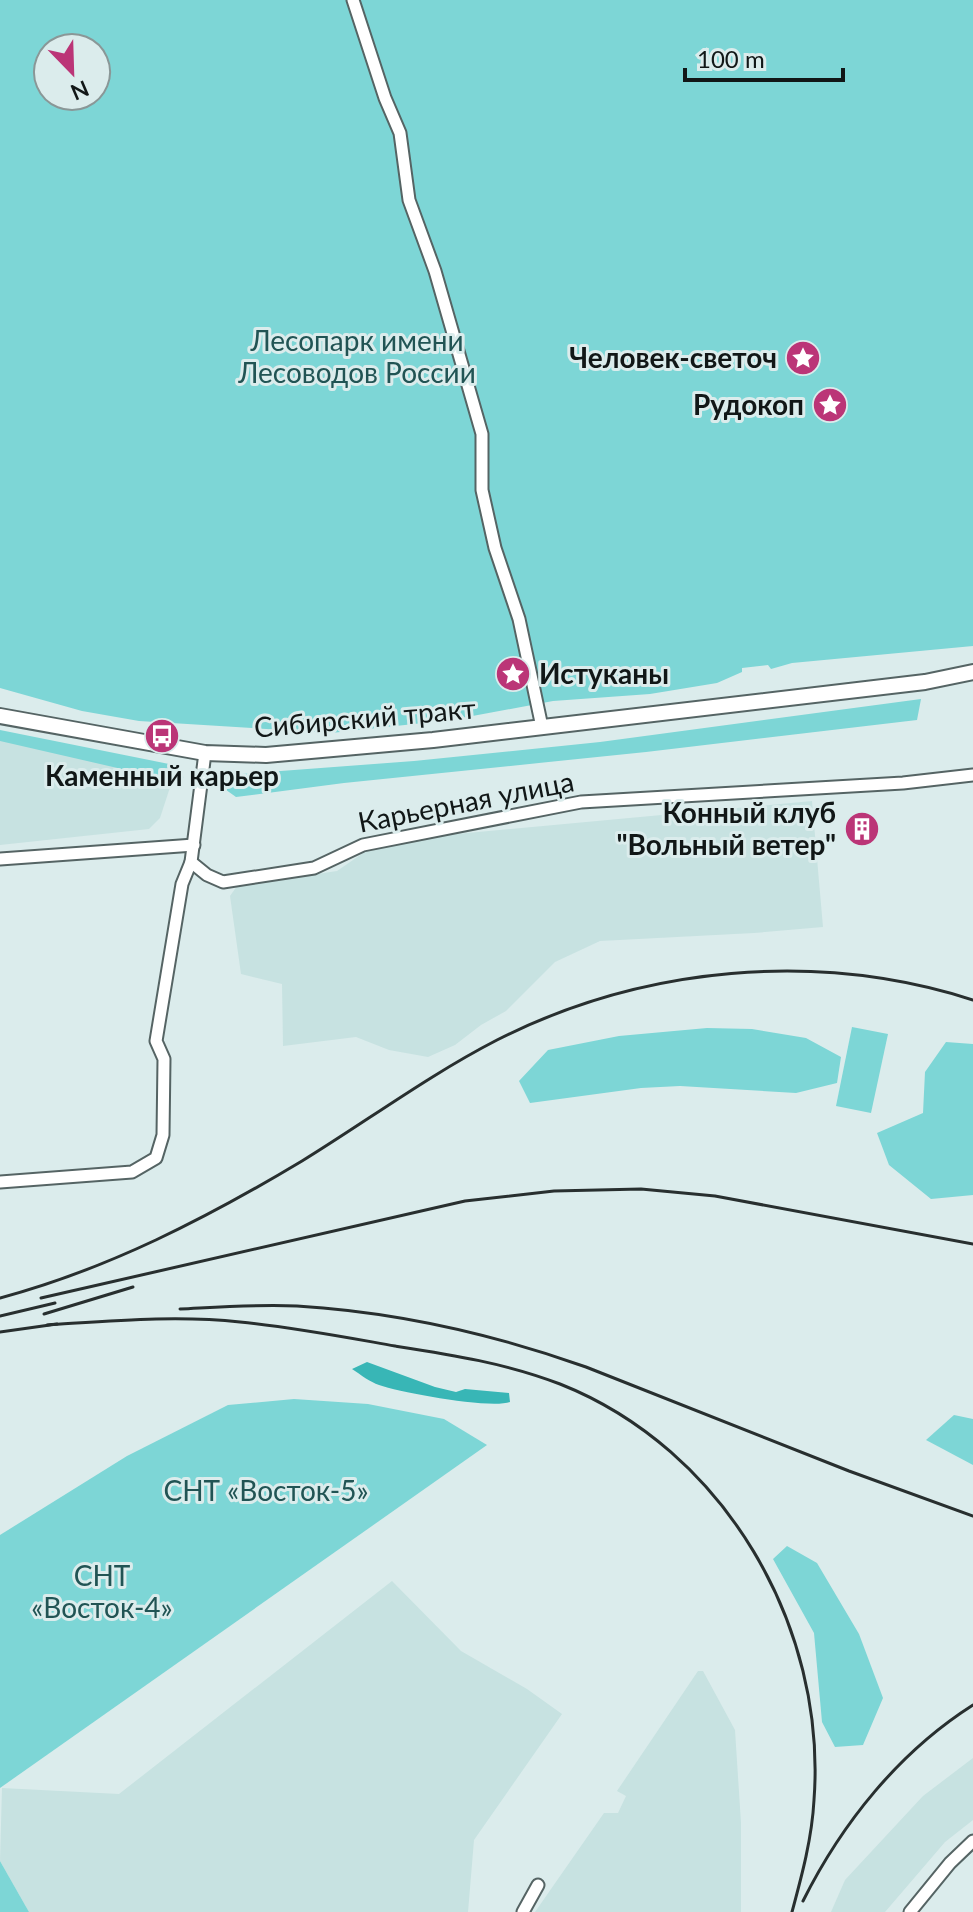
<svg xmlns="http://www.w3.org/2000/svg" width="973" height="1912" font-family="Lato,sans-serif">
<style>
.built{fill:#c7e2e1}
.green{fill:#7dd6d6;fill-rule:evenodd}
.water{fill:#38b6b6}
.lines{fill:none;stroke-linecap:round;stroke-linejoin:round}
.minor-casing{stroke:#556464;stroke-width:15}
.major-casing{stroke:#556464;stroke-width:18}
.minor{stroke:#fff;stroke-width:11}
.major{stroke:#fff;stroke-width:14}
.rail{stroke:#282f2f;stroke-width:3}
.labels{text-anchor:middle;stroke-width:6;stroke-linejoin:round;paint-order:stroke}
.park-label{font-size:28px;fill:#215454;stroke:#dbecec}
.poi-label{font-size:28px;font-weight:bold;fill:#111717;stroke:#dbecec;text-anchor:end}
.street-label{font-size:28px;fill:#111717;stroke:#dbecec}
</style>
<rect width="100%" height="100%" fill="#dbecec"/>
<g class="built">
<polygon points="0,735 175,772 160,818 149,829 0,845"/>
<polygon points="812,801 823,927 754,933 600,941 555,962 506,1011 481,1025 455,1045 428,1057 389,1050 356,1037 283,1046 282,984 241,974 230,896 237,886 337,871 369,849 403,839"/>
<polygon points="392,1581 461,1651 527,1689 562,1714 474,1840 468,1912 29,1912 0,1861 2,1788 119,1794"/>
<polygon points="698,1671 703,1671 735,1730 741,1823 741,1912 535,1912 604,1813 618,1813 626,1796 617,1791"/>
<polygon points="973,1758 973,1820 945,1842 885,1912 831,1912 845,1880 923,1796"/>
</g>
<g class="green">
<path d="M0,0H973V646L792,663L771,669L768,665L742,668V672L717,683L650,694L553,701L451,720L331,733L139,721L82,711L0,688ZM48,48H96V96H48Z"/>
<polygon points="921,699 917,720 646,752 344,783 236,797 222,787 228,775 414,761 600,742"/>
<polygon points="0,730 179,766 184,778 174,781 0,741"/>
<polygon points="852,1027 888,1034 871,1113 836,1106"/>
<polygon points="707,1028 752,1029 806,1038 841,1057 837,1083 796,1093 680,1086 641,1088 530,1103 519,1081 548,1050 619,1036"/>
<polygon points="946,1042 973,1044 973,1195 931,1199 889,1165 877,1133 923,1113 925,1072"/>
<polygon points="294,1399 368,1404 444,1419 487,1445 0,1788 0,1535 127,1456 228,1405"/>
<polygon points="954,1415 973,1419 973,1465 926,1440"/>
<polygon points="787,1546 817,1563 859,1634 883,1698 863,1745 835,1747 822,1722 814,1633 773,1559"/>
<polygon points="0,1861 29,1912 0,1912"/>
</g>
<path class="water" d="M367,1362L435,1387L456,1392L465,1389L509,1393L510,1402C490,1409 402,1393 379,1385C370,1382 361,1375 352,1369Z"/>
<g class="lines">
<g class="minor-casing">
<g id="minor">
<polyline points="353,0 385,98 400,133 409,200 435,271 482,434 482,490 495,548 519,619 542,727"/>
<polyline points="205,753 191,862 207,875 223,882 314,868 363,845 581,802 903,783 973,775"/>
<polyline points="0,859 194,845"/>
<polyline points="0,1182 132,1172 156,1158 163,1135 164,1059 156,1041 182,884 191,862"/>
<polyline points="523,1912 538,1885"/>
<polyline points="910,1912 950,1863 973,1841"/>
</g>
</g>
<g class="major-casing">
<polyline id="major" points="0,716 205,753 266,755 433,740 925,682 973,672"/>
</g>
<use href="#minor" class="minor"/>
<use href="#major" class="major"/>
<g class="rail">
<path d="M0,1298C108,1269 207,1218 302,1161C367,1121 429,1075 497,1040C643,966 817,950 973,1000"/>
<polyline points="41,1298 465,1201 554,1191 641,1189 715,1196 973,1244"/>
<path d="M180,1309C219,1307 258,1304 297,1306C396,1312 493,1334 586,1367L849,1471L973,1516"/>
<polyline points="44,1314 133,1287"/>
<polyline points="0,1316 55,1303"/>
<path d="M47,1325C111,1321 176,1315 240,1322C292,1327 344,1337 395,1346C453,1355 505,1363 560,1384C724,1449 827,1626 814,1800C812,1838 802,1875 792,1912"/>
<polyline points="0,1332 57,1324"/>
<path d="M803,1901C842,1823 899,1752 973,1705"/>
</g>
</g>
<defs>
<g id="sight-disc" transform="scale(1.8)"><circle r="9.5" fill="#bb3577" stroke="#dbecec"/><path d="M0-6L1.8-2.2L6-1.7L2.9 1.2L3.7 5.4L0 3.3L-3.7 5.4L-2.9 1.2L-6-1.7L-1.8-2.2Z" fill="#fff"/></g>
<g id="bus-disc" transform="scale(1.8)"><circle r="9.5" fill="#bb3577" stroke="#dbecec"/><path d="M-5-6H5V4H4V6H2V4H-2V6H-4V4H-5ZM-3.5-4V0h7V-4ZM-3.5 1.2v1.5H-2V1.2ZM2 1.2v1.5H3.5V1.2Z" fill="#fff"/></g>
<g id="building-disc" transform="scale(1.8)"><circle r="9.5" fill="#bb3577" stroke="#dbecec"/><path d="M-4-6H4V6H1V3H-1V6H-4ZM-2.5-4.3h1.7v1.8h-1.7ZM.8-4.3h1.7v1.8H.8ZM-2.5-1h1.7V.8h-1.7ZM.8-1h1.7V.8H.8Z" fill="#fff"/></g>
</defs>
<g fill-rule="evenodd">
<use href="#sight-disc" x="803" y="358"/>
<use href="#sight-disc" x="830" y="405"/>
<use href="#sight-disc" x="513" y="674"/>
<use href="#bus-disc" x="162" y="736"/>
<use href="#building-disc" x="862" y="829"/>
</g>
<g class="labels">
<g class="park-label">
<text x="357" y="351">Лесопарк имени<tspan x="357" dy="32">Лесоводов России</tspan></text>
<text x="266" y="1501">СНТ «Восток-5»</text>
<text x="102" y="1586">СНТ<tspan x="102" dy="32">«Восток-4»</tspan></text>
</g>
<g class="poi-label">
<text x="777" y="368">Человек-светоч</text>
<text x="804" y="415">Рудокоп</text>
<text x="539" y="684" text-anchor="start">Истуканы</text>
<text x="162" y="786" text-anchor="middle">Каменный карьер</text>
<text x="836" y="823">Конный клуб<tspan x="836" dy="32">"Вольный ветер"</tspan></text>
</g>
<g class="street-label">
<text transform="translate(365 718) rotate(-5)" y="10">Сибирский тракт</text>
<text transform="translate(466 802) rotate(-11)" y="10">Карьерная улица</text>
</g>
</g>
<g transform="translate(72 72) rotate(157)"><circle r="38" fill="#dbecec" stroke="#8a9797" stroke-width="2"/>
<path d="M0-6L14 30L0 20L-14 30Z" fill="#bb3577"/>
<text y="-12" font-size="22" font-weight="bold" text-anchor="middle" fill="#111717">N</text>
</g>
<path d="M685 68v12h158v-12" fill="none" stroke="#111717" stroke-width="4"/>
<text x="697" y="68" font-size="24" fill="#111717" stroke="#dbecec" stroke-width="6" paint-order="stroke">100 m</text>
</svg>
